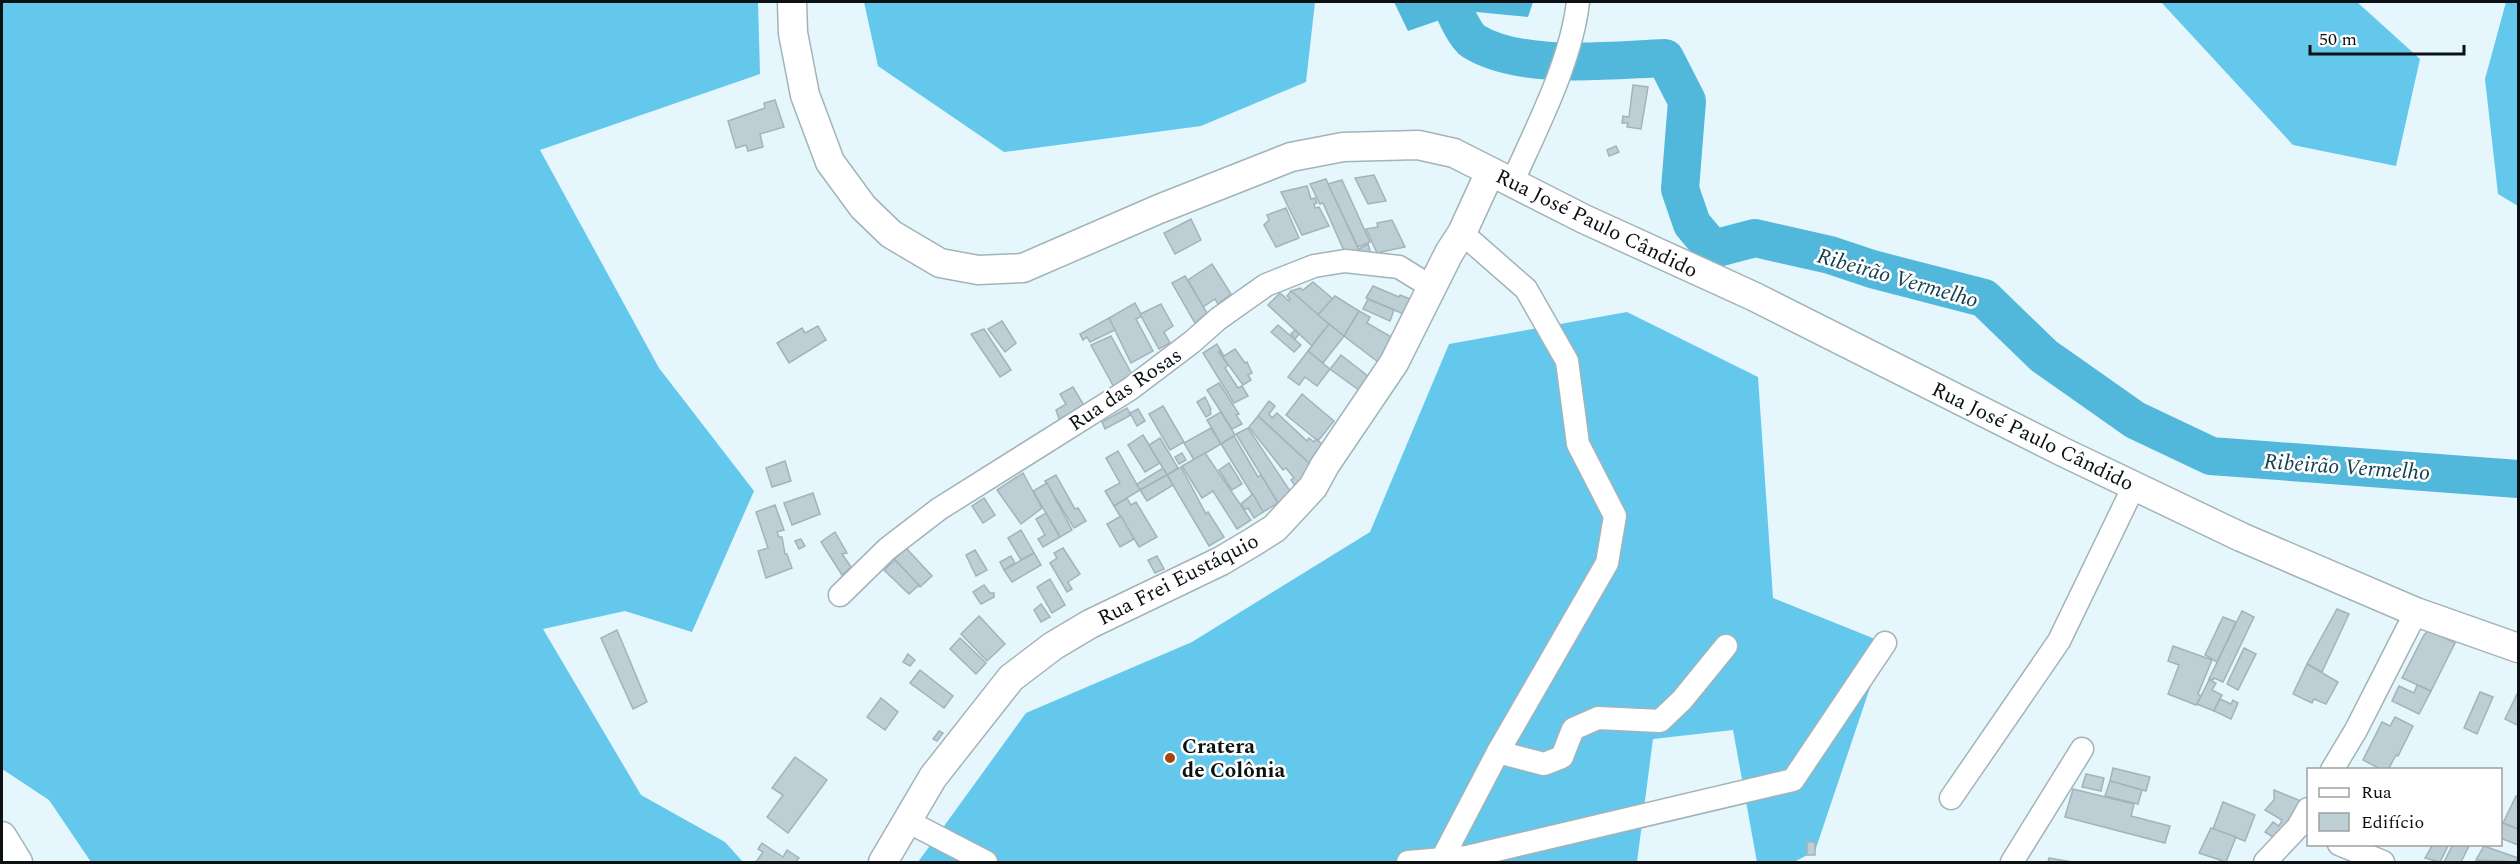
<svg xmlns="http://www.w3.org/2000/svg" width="2520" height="864" font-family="Spectral,serif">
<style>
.forest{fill:#63c8eb}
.water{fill:#52b8db}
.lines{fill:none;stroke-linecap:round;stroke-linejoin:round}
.river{stroke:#52b8db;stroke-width:38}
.building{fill:#bdced4;stroke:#a3b3ba;stroke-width:1.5}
.minor-casing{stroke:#a3b3ba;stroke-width:25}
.tertiary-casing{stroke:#a3b3ba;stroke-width:31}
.minor{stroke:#fff;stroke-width:22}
.tertiary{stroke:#fff;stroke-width:28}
.poi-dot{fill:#a7430d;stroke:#fff;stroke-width:2}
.labels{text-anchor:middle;stroke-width:5;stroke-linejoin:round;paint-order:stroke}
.street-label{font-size:21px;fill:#0c1214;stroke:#fff}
.poi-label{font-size:21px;font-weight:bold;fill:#0c1214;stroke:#fff;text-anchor:start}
.water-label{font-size:22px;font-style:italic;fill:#12404f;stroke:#fff}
</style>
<rect width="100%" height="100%" fill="#e5f6fd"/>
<g class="forest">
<polygon points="2,2 758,2 760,74 540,150 659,368 754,491 692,632 625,611 543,629 641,795 725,842 743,862 91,862 49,800 2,769"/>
<polygon points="864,2 1315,2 1306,82 1201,126 1004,152 878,66"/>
<polygon points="2161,2 2357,2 2420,59 2396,166 2293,145"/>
<polygon points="2506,2 2518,2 2518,206 2498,194 2485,79"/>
<polygon points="1627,312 1758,377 1773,598 1885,643 1815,851 1794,862 1757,862 1733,730 1653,739 1637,862 918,862 1026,713 1192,642 1370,532 1449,344"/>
</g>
<polygon class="water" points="1394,2 1533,2 1528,17 1466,11 1408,31"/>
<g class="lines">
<path class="river" d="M1451,2C1453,10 1466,37 1473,41C1521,71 1610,60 1665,58L1687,101L1680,189L1692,224L1713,249L1755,238L1830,255L1872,269L1984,298L2044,356L2135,420L2211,456L2518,479"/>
</g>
<g class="building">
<polygon points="1633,85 1648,87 1641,129 1627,127 1628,123 1622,123 1623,116 1629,117"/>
<polygon points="775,100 784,127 760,134 763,147 748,151 746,145 736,148 728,121 765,108 764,103"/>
<polygon points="1616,146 1619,152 1609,156 1607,150"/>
<polygon points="1374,175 1386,201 1368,204 1355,178"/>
<polygon points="1326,179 1358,248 1363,258 1348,260 1323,203 1320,204 1310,184"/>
<polygon points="1342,180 1370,242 1358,247 1328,184"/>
<polygon points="1307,186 1311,199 1315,198 1317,203 1314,204 1315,208 1319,207 1329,226 1302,235 1281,192"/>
<polygon points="1286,208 1299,238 1276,247 1264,225 1269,220 1267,215"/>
<polygon points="1191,219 1201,240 1175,254 1164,233"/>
<polygon points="1392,220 1405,247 1377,253 1366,229 1378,227 1377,223"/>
<polygon points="1368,244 1371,254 1362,255 1359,249"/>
<polygon points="1212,264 1231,294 1218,304 1215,299 1203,307 1188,280"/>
<polygon points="1185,276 1207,313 1195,323 1172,283"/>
<polygon points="1313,282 1333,299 1318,315 1291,291 1300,288 1303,290"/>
<polygon points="1373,286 1399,297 1400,295 1415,301 1408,316 1366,298"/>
<polygon points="1291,291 1329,324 1312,346 1268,305 1280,293 1289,301 1290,299 1287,296"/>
<polygon points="1335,296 1359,311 1344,336 1318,315"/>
<polygon points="1368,299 1394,310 1390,321 1363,309"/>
<polygon points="1135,303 1142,316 1136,319 1153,351 1131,363 1109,318"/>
<polygon points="1161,304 1173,326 1164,332 1170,343 1159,349 1140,314"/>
<polygon points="1359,311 1370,317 1367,323 1393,338 1378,362 1344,336"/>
<polygon points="1109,318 1115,330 1090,342 1087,337 1083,340 1080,334"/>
<polygon points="1002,321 1016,343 1005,352 988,329"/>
<polygon points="1329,324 1344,336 1323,363 1308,351"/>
<polygon points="1278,325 1301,345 1294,352 1271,332"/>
<polygon points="818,326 826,340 789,363 777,343 802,328 805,333"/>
<polygon points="984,329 1011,370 1000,377 971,334"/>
<polygon points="1295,330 1299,334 1295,339 1291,334"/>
<polygon points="1111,336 1134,378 1116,391 1091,345"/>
<polygon points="1217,344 1221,351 1219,352 1228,365 1225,368 1238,388 1242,386 1248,396 1234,403 1203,353"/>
<polygon points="1235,349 1245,363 1247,362 1252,373 1248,375 1251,380 1243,385 1219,352 1221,351 1224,356"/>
<polygon points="1308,351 1330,369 1317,386 1305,377 1299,385 1288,377"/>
<polygon points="1341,355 1369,377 1360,391 1330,369"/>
<polygon points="1219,383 1239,414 1236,415 1242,424 1232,429 1207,390"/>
<polygon points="1073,387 1086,409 1061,424 1056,410 1066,404 1060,394"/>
<polygon points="1302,394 1334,421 1318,441 1286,415"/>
<polygon points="1205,397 1211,409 1210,410 1211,414 1206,417 1197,402"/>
<polygon points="1269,401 1275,406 1269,414 1272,418 1277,413 1307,441 1309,438 1314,442 1316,439 1324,446 1311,465 1258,416"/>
<polygon points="1163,406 1184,442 1170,450 1149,414"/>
<polygon points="1127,408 1131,415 1105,429 1102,422"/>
<polygon points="1138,409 1145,421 1137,426 1130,413"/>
<polygon points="1221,412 1235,435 1221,444 1207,420"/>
<polygon points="1258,416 1311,465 1296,487 1291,480 1294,478 1286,468 1283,470 1249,427"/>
<polygon points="1211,428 1221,444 1194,460 1184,443"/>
<polygon points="1248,428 1292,494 1278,503 1236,434"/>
<polygon points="1143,435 1160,463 1145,472 1128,445"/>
<polygon points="1234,436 1258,477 1261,475 1278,503 1263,512 1221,444"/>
<polygon points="1160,438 1178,468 1167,475 1149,445"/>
<polygon points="1118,451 1140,490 1114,506 1105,491 1120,483 1106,458"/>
<polygon points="1182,453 1186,460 1179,464 1175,457"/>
<polygon points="1205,453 1251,520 1237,529 1213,491 1202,498 1182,466"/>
<polygon points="785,461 791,481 772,487 766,468"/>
<polygon points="1229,463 1242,484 1232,490 1219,470"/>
<polygon points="1181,467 1206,514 1208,512 1224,537 1209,546 1167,475"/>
<polygon points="1163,468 1167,475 1140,490 1137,484"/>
<polygon points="1023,473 1042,508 1021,524 997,490"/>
<polygon points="1056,475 1075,509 1078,508 1086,521 1074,528 1045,481"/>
<polygon points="1167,475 1173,485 1147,501 1140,490"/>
<polygon points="1047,483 1072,530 1060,537 1033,491"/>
<polygon points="813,493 820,514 792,525 784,503"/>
<polygon points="1253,494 1263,512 1254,518 1248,508 1245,510 1241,504"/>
<polygon points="984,498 995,515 983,523 972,506"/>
<polygon points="1127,498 1131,505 1136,502 1157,537 1139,547 1114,506"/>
<polygon points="775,505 784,530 777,532 779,537 782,537 785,554 787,554 792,568 766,578 758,551 768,548 756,512"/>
<polygon points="1046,513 1060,537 1043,547 1038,539 1045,535 1036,519"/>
<polygon points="1121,516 1134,539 1120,547 1107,524"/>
<polygon points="1021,530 1034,553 1021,560 1008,538"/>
<polygon points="835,532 847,553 842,554 851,567 842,575 821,542"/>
<polygon points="801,539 805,546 799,549 795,541"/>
<polygon points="906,548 932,576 920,587 894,559"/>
<polygon points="1063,548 1080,574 1068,582 1072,589 1067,592 1050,563 1057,558 1054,553"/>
<polygon points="975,550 987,570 976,576 966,555"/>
<polygon points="1034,553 1041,565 1012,582 1004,570"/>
<polygon points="1011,556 1015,563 1004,570 1000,562"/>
<polygon points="1157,556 1164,569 1155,573 1148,560"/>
<polygon points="895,560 919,585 909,594 884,570"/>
<polygon points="1050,579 1065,605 1052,613 1037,587"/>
<polygon points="984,585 990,593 994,593 994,597 981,604 973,592"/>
<polygon points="1041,604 1050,617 1041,622 1034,610"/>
<polygon points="2337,609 2349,614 2322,672 2307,664"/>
<polygon points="2242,611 2254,617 2223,682 2214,678 2213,680 2209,679"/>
<polygon points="979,616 1005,644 987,661 961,634"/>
<polygon points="2223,617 2236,622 2217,662 2205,655"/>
<polygon points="617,630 647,702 633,709 601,638"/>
<polygon points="2429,630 2455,643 2431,691 2402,678 2424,635"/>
<polygon points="960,638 986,663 976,674 950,649"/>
<polygon points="2173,646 2212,660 2198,694 2201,696 2196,705 2168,694 2179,665 2168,661"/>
<polygon points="2244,648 2256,654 2238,690 2227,684"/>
<polygon points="908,654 915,660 910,666 903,662"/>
<polygon points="2307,664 2338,682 2326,704 2314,699 2312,703 2293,694"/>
<polygon points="920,670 953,696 944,708 910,683"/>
<polygon points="2209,680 2216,683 2212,690 2222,695 2214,711 2197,704"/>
<polygon points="2417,685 2431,691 2419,714 2392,701 2399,686 2414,693"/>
<polygon points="2480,692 2493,697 2477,734 2464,728"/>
<polygon points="2518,692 2518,721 2517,725 2505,719"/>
<polygon points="881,698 898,712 885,730 867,717"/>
<polygon points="2220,699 2231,704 2233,700 2238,703 2231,719 2214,711"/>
<polygon points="2395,717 2413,726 2398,756 2396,755 2388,770 2382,770 2363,760 2382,722 2390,726"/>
<polygon points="939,731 943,733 937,741 933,739"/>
<polygon points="795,757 827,780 788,833 767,817 783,795 772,788"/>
<polygon points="2113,768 2150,777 2146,791 2110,781"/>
<polygon points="2086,774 2104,778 2101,791 2082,787"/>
<polygon points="2110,781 2142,790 2138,804 2105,796"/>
<polygon points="2073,789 2134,804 2131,816 2170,826 2165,843 2065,817"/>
<polygon points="2274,790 2301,801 2276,839 2265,832 2273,822 2279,826 2282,820 2265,810 2274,800"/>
<polygon points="2516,796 2518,798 2518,829 2503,823"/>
<polygon points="2223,802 2255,815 2245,841 2213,829"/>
<polygon points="2500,822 2518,829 2518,845 2500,838"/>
<polygon points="2211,828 2236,837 2226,862 2199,853"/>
<rect x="1807" y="842" width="8" height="13"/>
<polygon points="762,843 783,857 787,850 799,858 796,862 756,862 763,852 758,849"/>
<polygon points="2433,844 2449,844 2440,862 2425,858"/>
<polygon points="2453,844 2470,844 2461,862 2444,862"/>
<polygon points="2484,846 2518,858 2516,862 2476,860"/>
<polygon points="2049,858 2072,862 2048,862"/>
</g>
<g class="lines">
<g class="minor-casing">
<g id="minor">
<path d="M1512,183C1537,127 1571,62 1578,2"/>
<polyline points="1462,233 1526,289 1567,361 1578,444 1615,516 1607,563 1498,752 1544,764 1562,757 1573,729 1598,718 1660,721 1682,700 1726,646"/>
<polyline points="840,595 887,549 939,509 1130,389 1192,342 1218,319 1266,285 1314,266 1345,261 1399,267 1433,288"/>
<polyline points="2332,770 2356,730 2416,612"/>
<polyline points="1951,798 2059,641 2134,486"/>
<polyline points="907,821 986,862"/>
<polyline points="2339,844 2383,862"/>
<polyline points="1442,859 1498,752"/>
<polyline points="1408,862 1467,857 1793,780 1885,643"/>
<polyline points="2012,862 2082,749"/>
<polyline points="2265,862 2298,827 2308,809"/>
</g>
</g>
<g class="tertiary-casing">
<g id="tertiary">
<polyline points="792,2 793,33 805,95 830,162 863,207 891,234 940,263 978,270 1023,268 1159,209 1291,157 1343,147 1418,145 1454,153 1584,219 1755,297 2063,452 2241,537 2416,612 2518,648"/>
<polyline points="2,836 18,862"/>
<polyline points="883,862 933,777 1011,678 1053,646 1090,624 1221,561 1253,542 1275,528 1313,487 1325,465 1394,363 1449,253 1462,233 1490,172"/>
</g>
</g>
<use href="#minor" class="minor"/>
<use href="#tertiary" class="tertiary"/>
</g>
<circle class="poi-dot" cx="1170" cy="758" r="6"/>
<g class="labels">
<g class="street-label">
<text transform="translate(1597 223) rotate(26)" y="7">Rua José Paulo Cândido</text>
<text transform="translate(1125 389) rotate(-34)" y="7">Rua das Rosas</text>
<text transform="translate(2033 436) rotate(26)" y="7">Rua José Paulo Cândido</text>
<text transform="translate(1178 579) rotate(-27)" y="7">Rua Frei Eustáquio</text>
</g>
<g class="poi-label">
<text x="1182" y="753">Cratera<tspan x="1182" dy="24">de Colônia</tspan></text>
</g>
<g class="water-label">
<text transform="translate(1898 277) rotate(16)" y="8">Ribeirão Vermelho</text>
<text transform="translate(2347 466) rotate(4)" y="8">Ribeirão Vermelho</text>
</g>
</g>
<rect width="2520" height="864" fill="none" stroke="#0c1214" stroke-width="6"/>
<rect x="2307" y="768" width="195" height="78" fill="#ffffff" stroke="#9ea0a1" stroke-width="1.5"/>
<rect x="2319" y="788" width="30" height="9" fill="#ffffff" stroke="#9ea0a1" stroke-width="1.5"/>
<text x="2361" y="798" font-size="18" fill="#0c1214">Rua</text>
<rect x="2319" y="813" width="30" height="18" fill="#bdced4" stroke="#9ea0a1" stroke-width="1.5"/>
<text x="2361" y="828" font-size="18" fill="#0c1214">Edifício</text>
<path d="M2310 45v9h154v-9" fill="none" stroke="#0c1214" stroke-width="3"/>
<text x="2319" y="45" font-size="18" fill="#0c1214" stroke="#ffffff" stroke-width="4.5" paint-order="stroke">50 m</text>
</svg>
